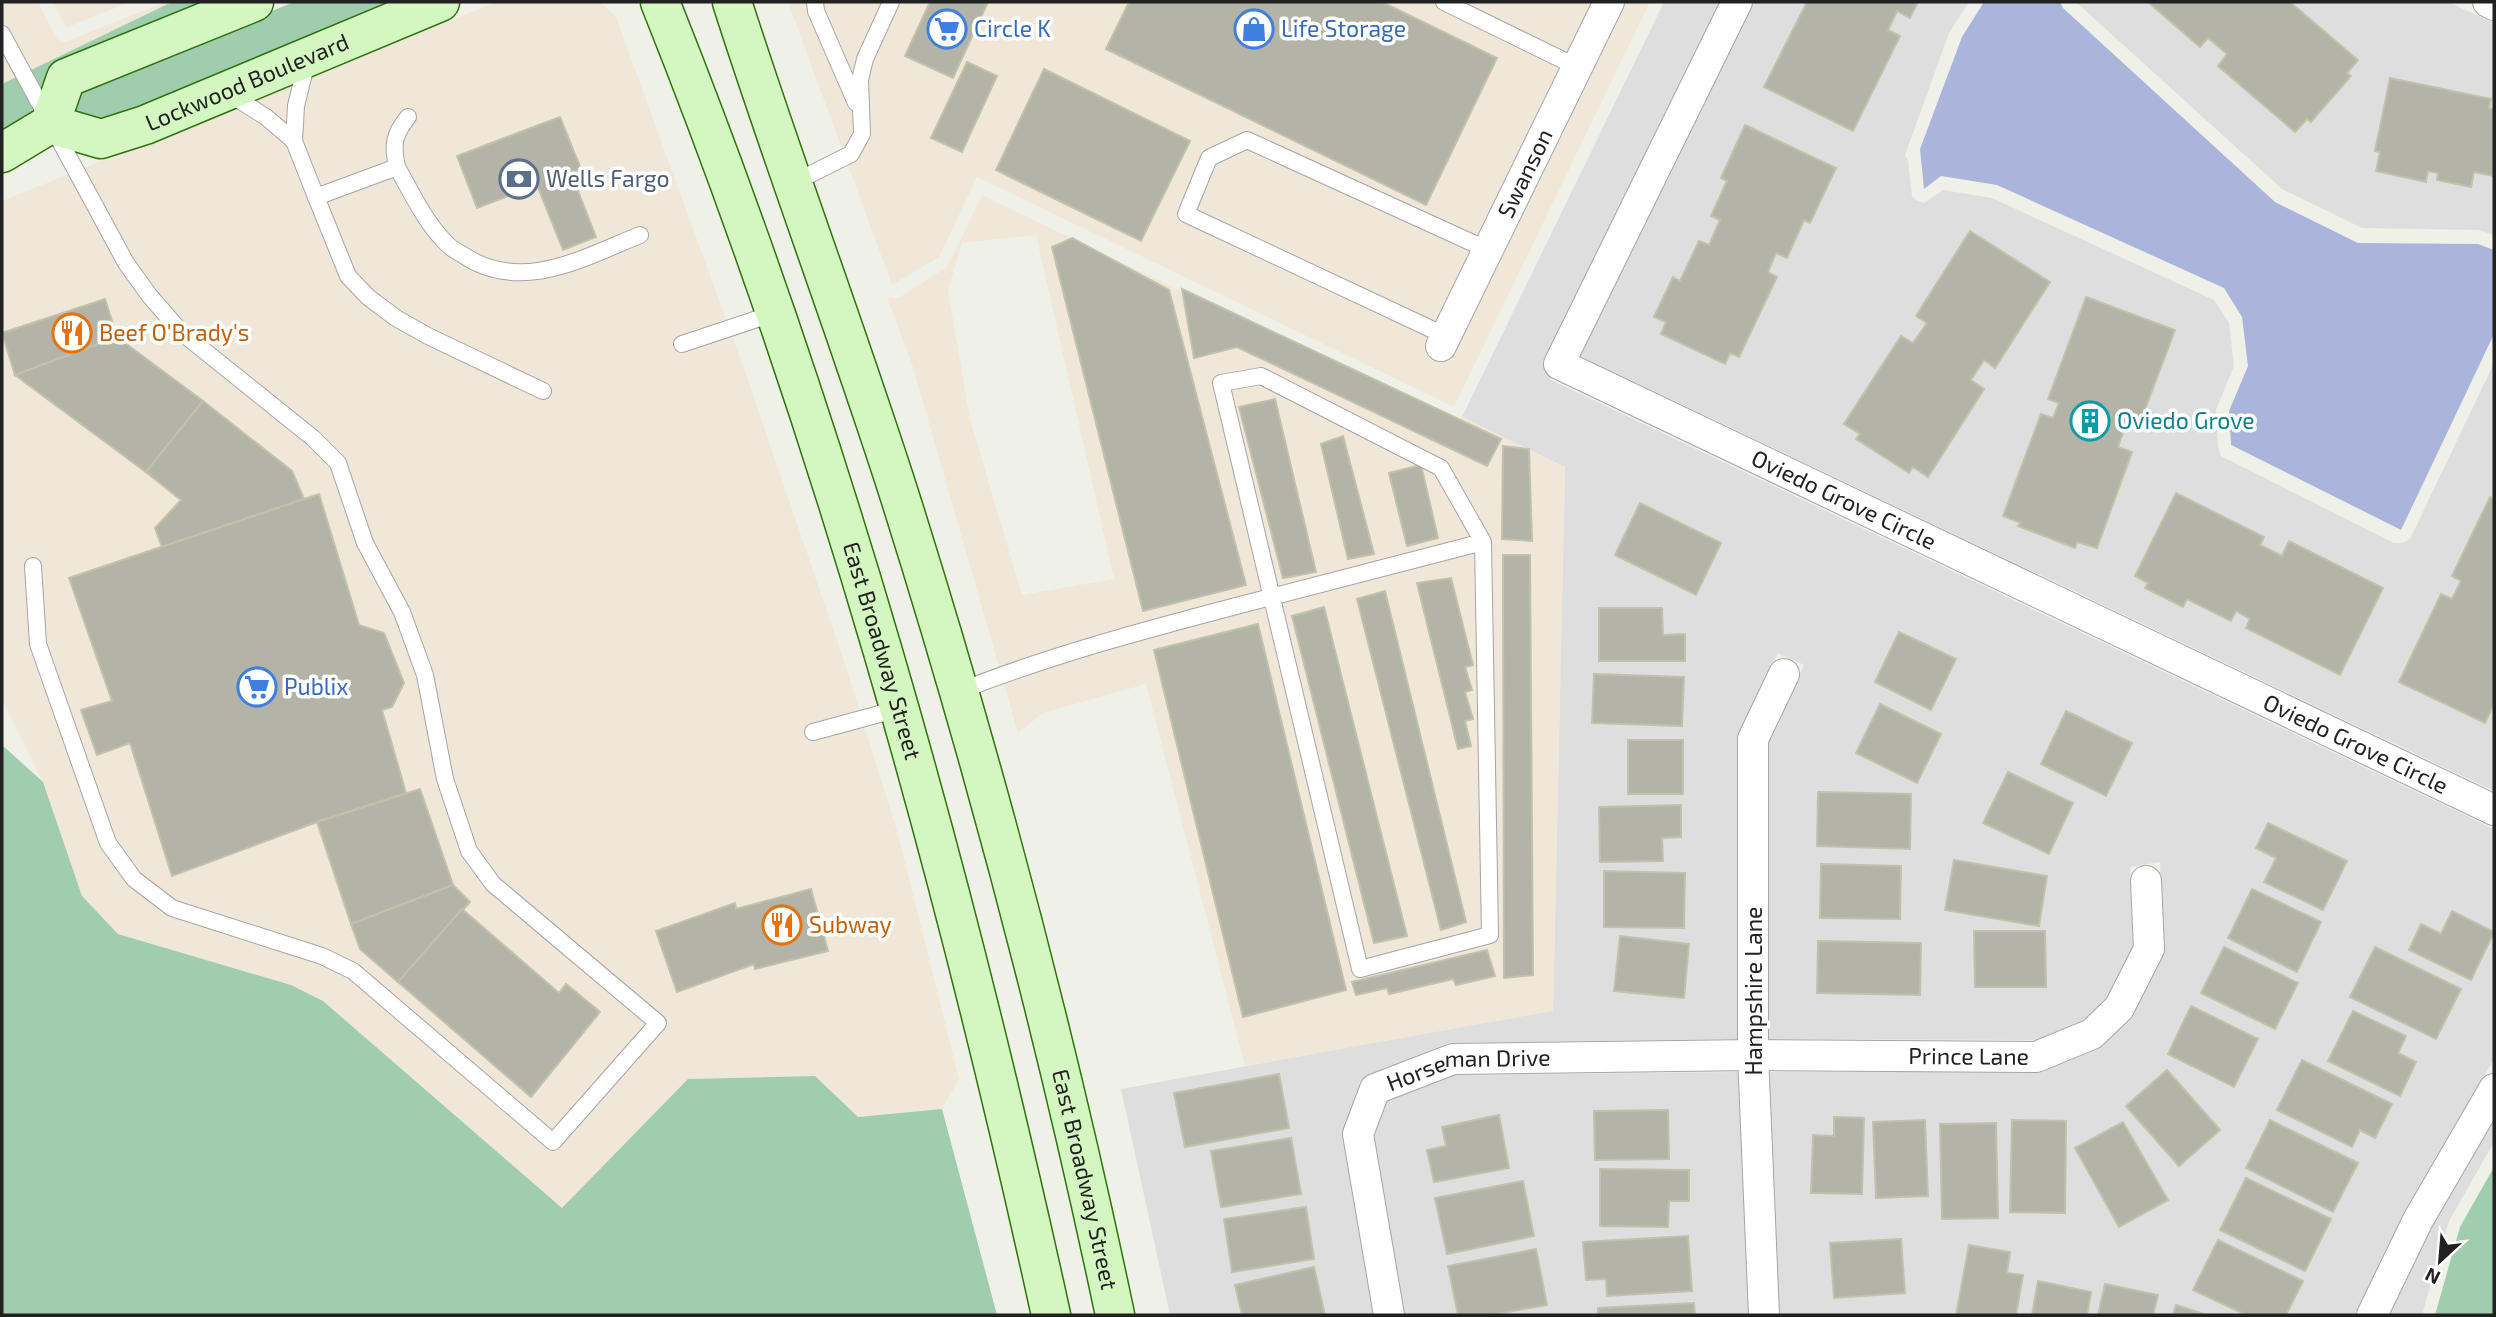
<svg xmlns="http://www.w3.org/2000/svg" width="2496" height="1317" font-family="'Exo 2',sans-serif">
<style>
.residential{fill:#dfdede}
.commercial{fill:#f0e7d9;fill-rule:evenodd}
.forest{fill:#9fcdad}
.water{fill:#abb5db}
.building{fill:#b3b3a7;stroke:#c1c2ab;stroke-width:2}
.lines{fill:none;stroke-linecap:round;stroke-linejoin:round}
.lane-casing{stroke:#a5a5a5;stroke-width:18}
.street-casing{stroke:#a5a5a5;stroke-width:32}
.secondary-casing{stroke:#2c740c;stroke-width:41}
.lane{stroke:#fff;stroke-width:16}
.street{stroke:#fff;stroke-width:30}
.secondary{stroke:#d4f6c0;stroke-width:38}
.labels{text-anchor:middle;stroke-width:7;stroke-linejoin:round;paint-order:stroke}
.shop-label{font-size:23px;fill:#366cbe;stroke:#fff;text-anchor:start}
.street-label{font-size:23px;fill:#212121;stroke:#fff}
.service-label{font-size:23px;fill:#4e5e75;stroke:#fff;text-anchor:start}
.food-label{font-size:23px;fill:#c56008;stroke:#fff;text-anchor:start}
.culture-label{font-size:23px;fill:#0d838f;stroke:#fff;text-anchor:start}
</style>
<rect width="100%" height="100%" fill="#eff1e8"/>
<g class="residential">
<polygon points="1664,2 1720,2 1546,358 1551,380 2494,829 2494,1059 2405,1213 2355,1315 1779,1315 1769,1072 2040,1072 2096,1049 2128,1020 2162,956 2164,947 2160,862 2130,867 2133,947 2107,998 2085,1020 2035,1040 1768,1039 1768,742 1804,665 1778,653 1738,741 1738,1039 1449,1043 1371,1074 1361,1084 1344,1129 1343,1138 1373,1315 1170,1315 1121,1089 1553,1010 1565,467 1462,417"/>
<polygon points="1754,2 1969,2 1949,33 1905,155 1908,160 1912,196 1917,201 1924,203 1943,190 1992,198 2214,300 2229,323 2234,366 2216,410 2218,447 2221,456 2394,543 2402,543 2410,539 2494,363 2494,791 1580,356"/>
<polygon points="2076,2 2448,2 2494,23 2494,235 2479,230 2362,228 2282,189"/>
<polygon points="1738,1072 1749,1315 1404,1315 1374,1134 1386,1101 1454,1075"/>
<polygon points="2494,1119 2494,1142 2449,1221 2422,1315 2388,1315 2431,1227"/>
</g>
<g class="commercial">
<polygon points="2,2 38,2 57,39 65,42 165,2 172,2 2,84"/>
<polygon points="53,2 130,2 66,28"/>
<polygon points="496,2 601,2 616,17 746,374 847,670 898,834 959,1079 942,1109 858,1117 815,1076 689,1079 562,1208 323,1001 291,985 118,934 82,896 43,782 2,700 2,201"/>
<polygon points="788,2 1650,2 1454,407 977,177 939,257 892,285"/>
<path d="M982,195L1448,420L1456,421L1462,417L1565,467L1553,1011L1245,1066L1146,684L1043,713L1018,733L912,364L887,298H898L947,267ZM1036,235L1114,579L1022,595L970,419L948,290L962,243Z"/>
</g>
<g class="forest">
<polygon points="172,2 213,2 2,134 2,84"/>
<polygon points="294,2 399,2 102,122 70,113 77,90"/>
<polygon points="2,745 43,782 82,896 118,934 291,985 323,1001 562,1208 688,1079 815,1076 858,1117 942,1109 997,1315 2,1315"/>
<polygon points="2494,1167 2494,1315 2435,1315 2460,1227"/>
</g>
<polygon class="water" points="1984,2 2060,2 2063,8 2275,202 2358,243 2478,244 2494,250 2494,334 2401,530 2231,445 2229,411 2248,366 2242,317 2224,288 1997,185 1941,176 1924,189 1920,149 1962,37"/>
<g class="building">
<polygon points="930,2 988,2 953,78 905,56"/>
<polygon points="1129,2 1382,2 1497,58 1426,205 1106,49"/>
<polygon points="1807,2 1918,2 1910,18 1897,11 1888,30 1900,36 1853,131 1764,87"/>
<polygon points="2148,2 2290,2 2358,60 2347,73 2351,76 2311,122 2307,119 2295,132 2218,66 2227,54 2208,38 2200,47"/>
<polygon points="967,62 997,76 962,152 931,138"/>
<polygon points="1044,69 1190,141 1141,241 996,170"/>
<polygon points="2390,78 2491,99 2489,108 2494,109 2494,176 2474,172 2471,187 2437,180 2438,173 2428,171 2426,182 2376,171 2380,152 2375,151"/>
<polygon points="560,117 581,169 571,173 596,237 563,250 537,185 477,208 457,156"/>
<polygon points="1745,125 1836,168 1810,223 1804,220 1787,258 1776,253 1768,272 1777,277 1739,357 1730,353 1725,364 1661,334 1666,322 1654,317 1673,277 1680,281 1699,241 1709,245 1720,220 1711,216 1727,181 1721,178"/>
<polygon points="1970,231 2050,282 1995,368 1984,360 1971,380 1984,389 1928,477 1913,467 1909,473 1856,439 1860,434 1844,424 1901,336 1913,343 1927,323 1916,316"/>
<polygon points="1072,238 1169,290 1246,585 1143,611 1052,247"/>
<polygon points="1182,289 1501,439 1487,466 1237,347 1194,358"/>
<polygon points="2086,297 2175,330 2138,428 2126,424 2118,447 2132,452 2097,548 2077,542 2075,548 2018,526 2021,523 2003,516 2041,414 2053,418 2059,403 2048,399"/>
<polygon points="105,299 117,337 15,375 2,333"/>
<polygon points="117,337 203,401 146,472 15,375"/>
<polygon points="1275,399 1316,572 1283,578 1239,407"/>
<polygon points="203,401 292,471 304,499 162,547 155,528 181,500 146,472"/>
<polygon points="1343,436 1374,554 1348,559 1321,444"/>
<polygon points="1503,446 1529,449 1532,541 1502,539"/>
<polygon points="1421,465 1438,538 1407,546 1389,473"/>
<polygon points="2176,493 2264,537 2260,545 2282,556 2289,541 2383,588 2340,675 2246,628 2250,619 2236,611 2231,621 2187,599 2183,607 2145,588 2148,583 2135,576"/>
<polygon points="319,494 359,625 384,633 404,683 392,707 382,710 406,793 317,822 172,876 130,743 97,755 81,710 112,701 69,578"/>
<polygon points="2490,497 2494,499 2494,704 2485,723 2399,682 2441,594 2452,599 2461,581 2452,576"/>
<polygon points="1640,503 1721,543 1696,595 1615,555"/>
<polygon points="1503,555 1530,555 1533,975 1504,978"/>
<polygon points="1451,578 1473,665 1465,667 1472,690 1465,692 1473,719 1465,721 1471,746 1458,749 1417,583"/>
<polygon points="1385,591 1466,922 1441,930 1357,599"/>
<polygon points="1324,607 1407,936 1374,943 1292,616"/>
<polygon points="1599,608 1662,608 1663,635 1685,634 1685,661 1599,661"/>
<polygon points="1258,624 1346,990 1243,1017 1154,650"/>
<polygon points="1899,632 1956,659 1931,710 1875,682"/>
<polygon points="1594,674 1684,677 1682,726 1592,723"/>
<polygon points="1880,704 1941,734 1917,783 1856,753"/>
<polygon points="2066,711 2132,743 2106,796 2041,764"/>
<rect x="1628" y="740" width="55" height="54"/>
<polygon points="2008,772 2073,803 2049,854 1983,823"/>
<polygon points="420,789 453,885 351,924 317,822"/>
<polygon points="1818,792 1911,794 1910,849 1817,846"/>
<polygon points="1681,805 1681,837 1662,838 1663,861 1600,862 1599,807"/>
<polygon points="2268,823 2347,861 2323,910 2264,882 2276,858 2256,848"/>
<polygon points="1954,860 2047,876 2039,926 1945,910"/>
<polygon points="1821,864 1901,866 1900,919 1820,918"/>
<polygon points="1604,871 1685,873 1684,928 1604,927"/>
<polygon points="453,885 470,902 398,982 360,949 351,924"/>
<polygon points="811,889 828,951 755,969 754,964 677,992 656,931 735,903 736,909"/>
<polygon points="2252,889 2321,922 2297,972 2228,938"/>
<polygon points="462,909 559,993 566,984 600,1012 531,1097 398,982"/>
<polygon points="2452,911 2494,932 2471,980 2409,950 2421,924 2441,934"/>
<polygon points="1974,931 2045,931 2046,987 1975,987"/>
<polygon points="1620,936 1689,944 1684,998 1614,991"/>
<polygon points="1818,941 1921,943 1920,995 1817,993"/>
<polygon points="2224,947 2298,983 2275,1029 2201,993"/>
<polygon points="2375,947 2461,989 2436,1039 2350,997"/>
<polygon points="1487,950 1495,976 1456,985 1453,979 1389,994 1387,988 1356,995 1352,982"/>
<polygon points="2191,1006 2258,1039 2234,1087 2168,1054"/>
<polygon points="2353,1011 2406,1036 2398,1053 2416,1062 2400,1096 2328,1061"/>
<polygon points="2302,1060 2392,1104 2375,1138 2360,1130 2352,1147 2277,1110"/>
<polygon points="2167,1070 2220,1130 2179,1166 2126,1106"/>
<polygon points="1279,1074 1289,1128 1185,1147 1174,1093"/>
<polygon points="1668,1110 1669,1159 1595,1160 1594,1111"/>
<polygon points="1499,1115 1509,1168 1434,1182 1427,1150 1446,1146 1442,1127"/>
<polygon points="1834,1117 1864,1118 1862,1194 1811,1193 1813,1135 1834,1136"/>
<polygon points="1925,1120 1928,1196 1876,1198 1873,1122"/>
<polygon points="2012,1120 2066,1121 2065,1213 2010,1212"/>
<polygon points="2270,1120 2358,1163 2333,1212 2246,1168"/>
<polygon points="2123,1122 2168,1200 2119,1227 2075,1148"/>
<polygon points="1996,1123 1998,1218 1942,1219 1940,1124"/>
<polygon points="1291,1138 1301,1194 1221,1207 1211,1151"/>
<polygon points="1600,1169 1689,1170 1689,1201 1669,1201 1668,1227 1600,1226"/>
<polygon points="2246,1178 2331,1219 2305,1271 2220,1230"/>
<polygon points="1523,1181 1534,1236 1447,1254 1435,1198"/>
<polygon points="1306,1207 1314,1259 1232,1272 1224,1219"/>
<polygon points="1688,1236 1692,1291 1607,1296 1606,1279 1586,1280 1583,1242"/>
<polygon points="1901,1239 1905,1293 1834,1298 1830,1243"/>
<polygon points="2218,1240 2303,1281 2286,1315 2246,1315 2193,1290"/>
<polygon points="1969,1245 2010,1252 2007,1273 2023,1275 2016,1315 1956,1315"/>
<polygon points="1536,1249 1547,1305 1490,1315 1458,1315 1448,1266"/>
<polygon points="1314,1267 1325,1315 1242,1315 1235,1285"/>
<polygon points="2038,1281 2091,1292 2087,1315 2032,1315"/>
<polygon points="2105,1284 2158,1295 2153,1315 2098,1315"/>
<polygon points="1694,1303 1695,1315 1598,1315 1598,1308"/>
<polygon points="2176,1305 2207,1315 2173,1315"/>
</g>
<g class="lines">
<g class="lane-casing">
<g id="lane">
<polyline points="815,2 816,11 856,103"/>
<polyline points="1444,2 1577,67"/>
<polyline points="2,34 126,263 149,295 181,332 313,438 338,463 365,543 402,612 425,675 445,779 469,851 493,884 658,1023 553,1142 353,971 322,956 172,908 134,879 108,843 38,644 33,566"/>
<polyline points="228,93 266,117 294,141 296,106 307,61"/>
<path d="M294,141L316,197L397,167C392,145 394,134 408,117"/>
<path d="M397,167C411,192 425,222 446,243C450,248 458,252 463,255C521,294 583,258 640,235"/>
<polyline points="793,183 851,154 862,134 860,80 865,59 891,2"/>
<polyline points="316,197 348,276 368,297 396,318 428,336 543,391"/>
<polyline points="1446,336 1186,214 1209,158 1247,140 1488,250"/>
<polyline points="682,344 775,313"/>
<path d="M960,691C1051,655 1145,630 1240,605C1321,584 1402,563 1483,542L1490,935L1360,969L1221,383L1261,376L1441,468L1483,542"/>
<polyline points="813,732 898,709"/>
</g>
</g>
<g class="street-casing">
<g id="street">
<path id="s1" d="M1737,2L1559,364L2494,810"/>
<polyline points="2488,2 2494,5"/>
<path id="s2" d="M1441,346L1609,2"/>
<path id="s3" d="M1389,1315L1358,1134L1375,1089L1453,1059L1753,1055L2036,1057L2092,1034L2119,1008L2149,949L2146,881"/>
<polyline points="1764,1315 1753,1055 1753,739 1784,674"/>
<polyline points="2372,1315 2418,1220 2494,1089"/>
</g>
</g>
<g class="secondary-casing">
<g id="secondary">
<path id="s4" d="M660,2C830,427 953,868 1051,1315"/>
<path id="s5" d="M732,2C785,168 847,331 900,497C985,766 1057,1039 1115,1315"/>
<path id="s6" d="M50,124L101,139L145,125L440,2"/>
<polyline points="2,153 50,124 66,78 254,2"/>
</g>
</g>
<use href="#lane" class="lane"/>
<use href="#street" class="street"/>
<use href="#secondary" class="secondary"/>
</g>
<defs>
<g id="supermarket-ring" transform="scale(2.0125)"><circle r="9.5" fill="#fff" stroke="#3f7fe0" stroke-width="1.5"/><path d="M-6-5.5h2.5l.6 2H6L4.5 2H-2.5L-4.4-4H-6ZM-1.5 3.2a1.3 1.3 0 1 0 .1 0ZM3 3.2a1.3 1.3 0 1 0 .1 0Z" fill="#3f7fe0"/></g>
<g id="shop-ring" transform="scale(2.0125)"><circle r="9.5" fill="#fff" stroke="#3f7fe0" stroke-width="1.5"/><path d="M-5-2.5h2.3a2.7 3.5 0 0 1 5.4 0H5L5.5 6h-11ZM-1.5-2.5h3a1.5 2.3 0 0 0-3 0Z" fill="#3f7fe0"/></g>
<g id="bank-ring" transform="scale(2.0125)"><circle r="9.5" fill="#fff" stroke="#5c6f8a" stroke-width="1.5"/><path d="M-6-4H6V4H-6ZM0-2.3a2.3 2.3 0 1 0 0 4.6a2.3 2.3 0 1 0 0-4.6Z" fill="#5c6f8a"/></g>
<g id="restaurant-ring" transform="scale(2.0125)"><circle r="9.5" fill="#fff" stroke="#e8710a" stroke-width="1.5"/><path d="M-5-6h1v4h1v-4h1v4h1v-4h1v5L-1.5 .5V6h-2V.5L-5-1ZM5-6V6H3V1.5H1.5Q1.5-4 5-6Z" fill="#e8710a"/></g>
<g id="building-ring" transform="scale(2.0125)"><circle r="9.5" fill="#fff" stroke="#0f9aa8" stroke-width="1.5"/><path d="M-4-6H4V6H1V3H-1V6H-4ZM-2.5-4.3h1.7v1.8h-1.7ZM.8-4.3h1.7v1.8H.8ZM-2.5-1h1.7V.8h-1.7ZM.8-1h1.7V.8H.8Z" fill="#0f9aa8"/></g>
</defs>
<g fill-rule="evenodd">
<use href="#supermarket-ring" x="947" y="29"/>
<use href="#shop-ring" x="1254" y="29"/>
<use href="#bank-ring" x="519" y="179"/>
<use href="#restaurant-ring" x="72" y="333"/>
<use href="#building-ring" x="2090" y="421"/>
<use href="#supermarket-ring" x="257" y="687"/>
<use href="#restaurant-ring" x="782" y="925"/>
</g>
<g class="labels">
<g class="shop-label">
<text x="974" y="37">Circle K</text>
<text x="1281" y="37">Life Storage</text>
<text x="284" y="695">Publix</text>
</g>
<g class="street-label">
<text dy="8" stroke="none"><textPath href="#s6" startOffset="210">Lockwood Boulevard</textPath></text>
<text dy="8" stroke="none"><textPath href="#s2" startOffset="192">Swanson</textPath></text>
<text dy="8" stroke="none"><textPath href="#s1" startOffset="719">Oviedo Grove Circle</textPath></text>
<text dy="8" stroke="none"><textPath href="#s4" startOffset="686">East Broadway Street</textPath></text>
<text dy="8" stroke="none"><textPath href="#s1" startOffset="1286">Oviedo Grove Circle</textPath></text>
<text transform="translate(1754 991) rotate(-90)" y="8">Hampshire Lane</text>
<text dy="8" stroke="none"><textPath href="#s3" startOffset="831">Prince Lane</textPath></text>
<text dy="8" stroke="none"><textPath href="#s3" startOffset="329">Horseman Drive</textPath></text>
<text dy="8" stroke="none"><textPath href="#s5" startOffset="1230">East Broadway Street</textPath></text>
</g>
<g class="service-label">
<text x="546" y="187">Wells Fargo</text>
</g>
<g class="food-label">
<text x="99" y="341">Beef O'Brady's</text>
<text x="809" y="933">Subway</text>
</g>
<g class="culture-label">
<text x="2117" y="429">Oviedo Grove</text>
</g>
</g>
<rect width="2496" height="1317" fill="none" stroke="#212121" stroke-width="7"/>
<g transform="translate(2440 1261) rotate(206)" stroke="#ffffff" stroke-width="5" paint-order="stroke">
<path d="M0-5L12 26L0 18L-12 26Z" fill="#212121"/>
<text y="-10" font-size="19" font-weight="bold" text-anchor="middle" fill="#212121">N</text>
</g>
</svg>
